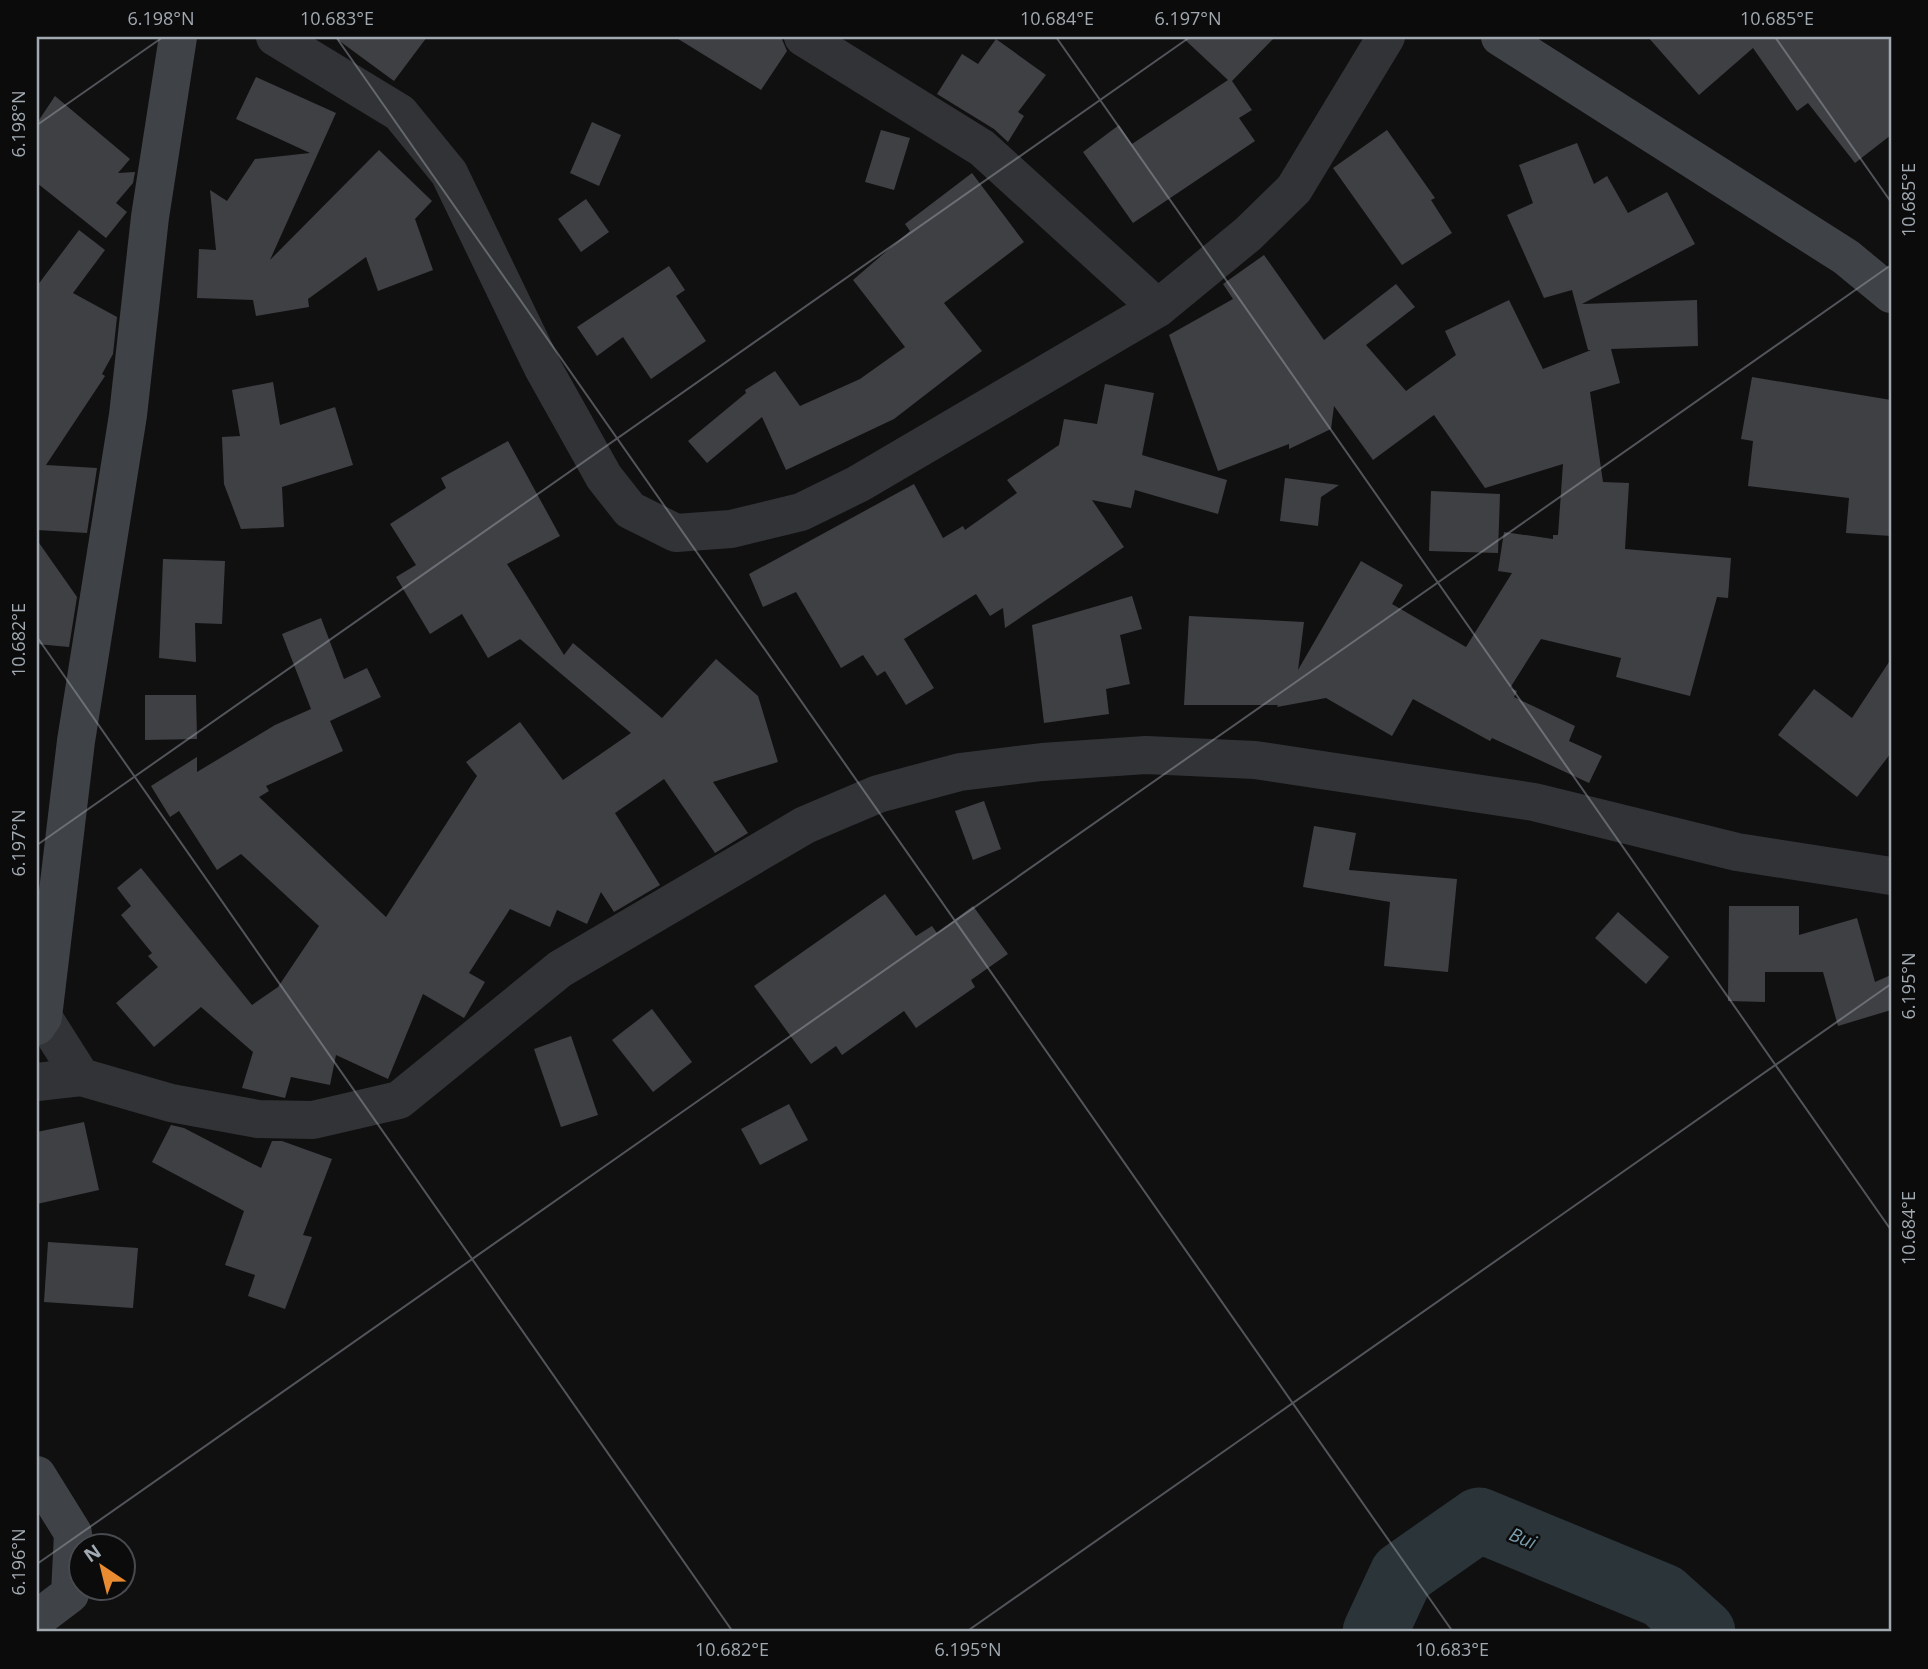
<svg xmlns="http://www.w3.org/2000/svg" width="1928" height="1669" font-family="'Open Sans',sans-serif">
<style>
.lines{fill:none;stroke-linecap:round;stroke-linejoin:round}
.river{stroke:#2a3439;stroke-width:65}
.building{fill:#3f4044}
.street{stroke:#313336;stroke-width:38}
.secondary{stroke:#3f4246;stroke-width:38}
.ticks{fill:none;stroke:#a1a9b1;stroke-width:2;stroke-opacity:0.45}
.labels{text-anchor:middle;stroke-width:5;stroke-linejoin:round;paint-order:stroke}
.water-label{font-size:19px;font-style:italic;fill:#799dac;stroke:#0b0b0c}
.neatline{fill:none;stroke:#a1a9b1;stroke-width:2.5}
.ticks-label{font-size:18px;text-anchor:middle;fill:#a1a9b1}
</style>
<rect width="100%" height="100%" fill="#101011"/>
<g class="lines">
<polyline class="river" points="1375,1632 1402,1574 1479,1520 1663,1596 1703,1632"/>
</g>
<g class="building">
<polygon points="334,37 427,37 394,81"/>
<polygon points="675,37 781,37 787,51 761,90"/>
<polygon points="1182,37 1275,37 1232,81 1252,110 1239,118 1255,141 1133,223 1083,152 1119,125 1132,144 1228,80"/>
<polygon points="1648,37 1891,37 1891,135 1855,163 1808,103 1797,111 1753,48 1699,95"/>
<polygon points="996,39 1046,75 1018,112 1024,116 1008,142 994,129 937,94 962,54 978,64"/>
<polygon points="256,77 336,113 270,260 379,150 432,201 415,219 433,270 378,291 366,257 308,299 309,307 256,316 253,300 197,298 199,249 216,250 210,190 227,201 255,159 310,153 236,119"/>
<polygon points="55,96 130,159 118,173 135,172 133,183 116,203 127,212 106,238 37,183 37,123"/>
<polygon points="592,122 621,135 599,186 570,173"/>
<polygon points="881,130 910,138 894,190 865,182"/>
<polygon points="1387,130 1435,198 1431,200 1452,233 1402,265 1333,168"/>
<polygon points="1577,143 1594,184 1607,176 1628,213 1667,192 1695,244 1582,304 1697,300 1698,346 1611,349 1620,383 1590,392 1603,482 1629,483 1625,549 1731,558 1728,598 1717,597 1690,696 1616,677 1621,658 1541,639 1510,688 1517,691 1514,697 1575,726 1569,741 1602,756 1589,783 1492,738 1490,741 1413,699 1392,736 1326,698 1277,707 1278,705 1184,705 1189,616 1304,622 1298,670 1361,561 1403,585 1392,604 1466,647 1512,573 1498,571 1504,532 1553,539 1553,535 1558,535 1563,464 1485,488 1434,415 1373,460 1334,406 1331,429 1289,449 1289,444 1218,471 1169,335 1233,299 1223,284 1264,255 1324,340 1396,284 1415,307 1366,345 1406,391 1456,355 1445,331 1509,300 1543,369 1591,350 1588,350 1572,290 1544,298 1507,215 1533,203 1519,165"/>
<polygon points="972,173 1024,242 944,303 982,351 894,419 786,470 762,417 707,463 688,441 746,393 745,390 775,371 800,406 860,379 905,347 853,280 910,231 905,224"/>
<polygon points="586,199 609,232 581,252 558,219"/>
<polygon points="79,230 105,250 73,293 117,317 113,354 102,374 105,376 46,465 97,468 87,533 37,530 37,286"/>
<polygon points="669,266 685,290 676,296 706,341 651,379 623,337 597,356 577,327"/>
<polygon points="1752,377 1891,400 1891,536 1846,533 1849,498 1748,486 1753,441 1741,439"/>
<polygon points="273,382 280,425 335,407 353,465 282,487 284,527 241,529 224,484 222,437 240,436 232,390"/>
<polygon points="1105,384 1154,393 1142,455 1227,480 1218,514 1135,490 1131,508 1092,500 1124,547 1005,628 1003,608 990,616 976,594 904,639 934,688 906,705 885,671 877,676 863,655 841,668 796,592 763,607 749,574 914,484 943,538 963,526 965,530 1017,493 1007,480 1059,445 1064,419 1097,424"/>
<polygon points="508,441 560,536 507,564 564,655 573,643 662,718 716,659 758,696 778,762 713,782 748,833 715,853 664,779 615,813 660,885 614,912 601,892 587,924 557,910 550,927 510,909 469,973 485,982 464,1018 423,994 388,1079 336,1055 330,1085 291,1077 285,1098 242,1088 253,1052 201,1007 154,1047 116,1003 158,967 148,956 152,953 121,915 131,906 117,888 141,868 252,1005 278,987 319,926 241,854 217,870 179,811 170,817 151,786 197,757 197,772 275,725 311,709 282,634 321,618 344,679 367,668 381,697 330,721 343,751 266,786 269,791 259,797 386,917 477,776 466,762 520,722 563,780 631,733 520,639 488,658 462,614 430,634 396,577 416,565 390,524 446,488 441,478"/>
<polygon points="1285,478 1339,485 1321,497 1318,526 1280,521"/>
<polygon points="1431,491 1500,494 1498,553 1429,551"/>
<polygon points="37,540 77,597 69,647 37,644"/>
<polygon points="163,559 225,561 222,624 195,623 196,662 159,658"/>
<polygon points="1132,596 1142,629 1120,635 1130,684 1106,689 1109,714 1044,723 1032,625"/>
<polygon points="1891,659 1891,753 1857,797 1778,735 1814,689 1852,718"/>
<polygon points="145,695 196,695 197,739 145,740"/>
<polygon points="984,801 1001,849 973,860 955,811"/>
<polygon points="1314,826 1356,833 1349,870 1457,879 1448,972 1384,966 1390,902 1303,887"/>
<polygon points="885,894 916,936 932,926 937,933 973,906 1008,954 971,980 975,987 916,1028 904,1011 842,1055 836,1046 811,1064 754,986"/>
<polygon points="1729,906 1799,906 1799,935 1857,918 1875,982 1891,975 1891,1010 1838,1026 1823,972 1765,972 1765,1002 1728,1001"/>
<polygon points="1618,912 1669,957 1646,984 1595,938"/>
<polygon points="652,1009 692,1062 653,1092 612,1040"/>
<polygon points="571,1036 598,1115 561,1127 534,1049"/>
<polygon points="789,1104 808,1140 760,1165 741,1129"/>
<polygon points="84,1122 99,1190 37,1204 37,1132"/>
<polygon points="171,1125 184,1128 261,1168 272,1141 282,1141 332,1159 303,1235 312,1237 285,1309 248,1296 255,1275 225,1265 244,1211 152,1162"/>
<polygon points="48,1242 138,1248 133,1308 44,1302"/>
</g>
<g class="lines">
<g class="street">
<polyline points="275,37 400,113 449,173 543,368 604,477 630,510 676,533 731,529 801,512 858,484 1158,308 1248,234 1294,189 1386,37"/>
<polyline points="803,37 982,148 1158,308"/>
<polyline points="43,1017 81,1077 171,1103 258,1119 313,1120 399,1100 560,969 805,825 878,794 960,772 1042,762 1146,755 1255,760 1534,802 1737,852 1891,876"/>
<polyline points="37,1082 81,1077"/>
</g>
<g class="secondary">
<polyline points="1500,37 1846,257 1891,294"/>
<polyline points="37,1026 43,1017 76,741 128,415 150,217 178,37"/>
<polyline points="37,1475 73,1533 70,1594 37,1619"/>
</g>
</g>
<path class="ticks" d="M336,37L1453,1632M1056,37L1891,1230M1775,37L1891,202M37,125L163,37M37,637L733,1632M37,845L1190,37M37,1564L1891,265M966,1632L1891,984"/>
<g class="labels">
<g class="water-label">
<text transform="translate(1523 1538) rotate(23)" y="7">Bui</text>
</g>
</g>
<rect width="1928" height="1669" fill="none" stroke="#0b0b0c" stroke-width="77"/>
<g transform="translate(102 1567) rotate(325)"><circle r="33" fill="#0b0b0c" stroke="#474a4e" stroke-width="2"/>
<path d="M0-5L12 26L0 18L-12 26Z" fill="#e98b30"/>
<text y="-10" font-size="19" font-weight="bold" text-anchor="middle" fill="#a1a9b1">N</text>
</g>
<rect x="38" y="38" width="1852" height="1592" class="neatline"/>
<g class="ticks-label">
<text x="161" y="25">6.198°N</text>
<text x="337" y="25">10.683°E</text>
<text x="1057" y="25">10.684°E</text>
<text x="1188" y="25">6.197°N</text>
<text x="1777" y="25">10.685°E</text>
<text transform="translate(19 124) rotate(-90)" y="6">6.198°N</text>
<text transform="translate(1909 200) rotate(-90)" y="6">10.685°E</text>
<text transform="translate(19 640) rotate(-90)" y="6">10.682°E</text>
<text transform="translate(19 843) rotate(-90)" y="6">6.197°N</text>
<text transform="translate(1909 986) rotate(-90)" y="6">6.195°N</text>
<text transform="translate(1909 1228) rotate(-90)" y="6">10.684°E</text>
<text transform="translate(19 1562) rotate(-90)" y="6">6.196°N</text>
<text x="732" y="1656">10.682°E</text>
<text x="968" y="1656">6.195°N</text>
<text x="1452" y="1656">10.683°E</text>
</g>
</svg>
